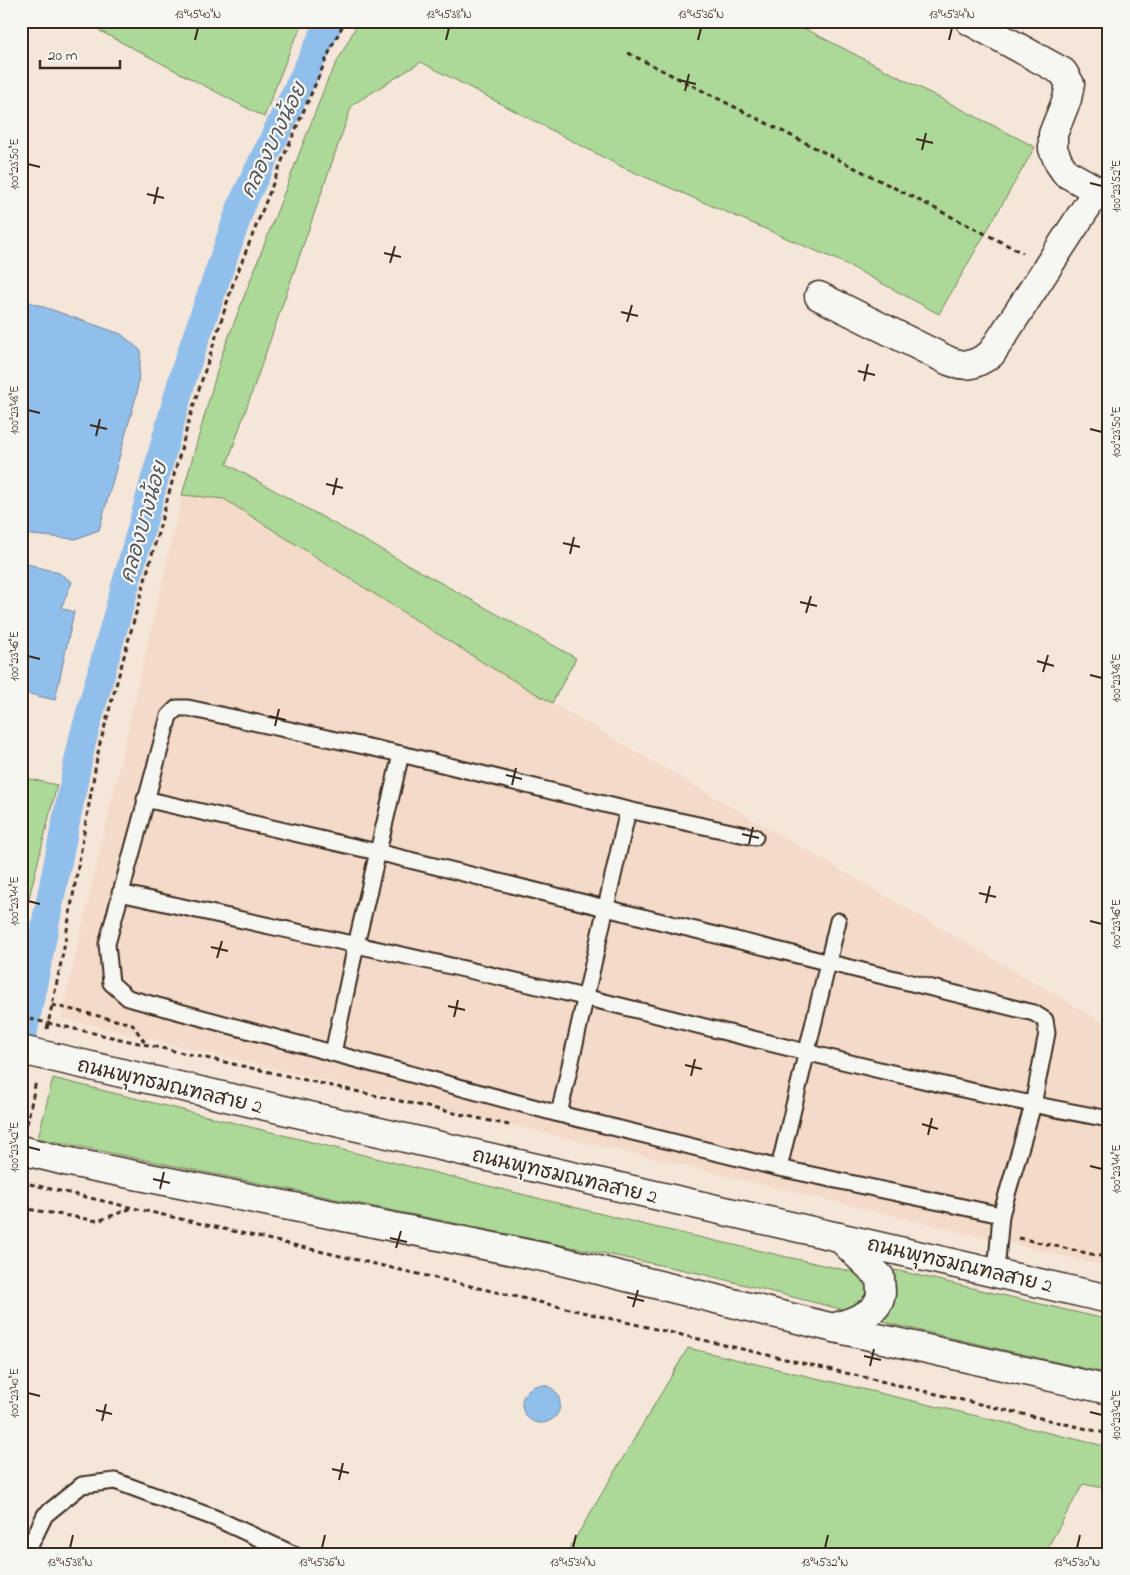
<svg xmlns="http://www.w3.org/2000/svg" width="1130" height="1575" font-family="'Indie Flower','Playpen Sans Thai',sans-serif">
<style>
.built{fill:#f4dbc9}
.green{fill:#acd998;stroke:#74825b}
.water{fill:#91bfeb;stroke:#6f8399}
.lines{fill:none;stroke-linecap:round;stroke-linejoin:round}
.canal{stroke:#91bfeb;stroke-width:28}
.lane-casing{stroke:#3b2a1e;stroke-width:19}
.street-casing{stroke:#3b2a1e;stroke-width:31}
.secondary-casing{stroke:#3b2a1e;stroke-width:31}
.path{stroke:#3b2a1e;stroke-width:3;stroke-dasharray:5 4;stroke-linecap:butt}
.lane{stroke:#f6f6f2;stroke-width:15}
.street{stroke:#f6f6f2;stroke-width:28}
.secondary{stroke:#f6f6f2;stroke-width:28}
.ticks{fill:none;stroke:#3b2a1e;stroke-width:2}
.labels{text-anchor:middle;stroke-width:4.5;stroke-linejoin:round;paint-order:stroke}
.street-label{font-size:20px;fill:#3b2a1e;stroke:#f6f6f2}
.water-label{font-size:21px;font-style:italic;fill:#55575c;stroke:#f6f6f2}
.neatline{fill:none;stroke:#3b2a1e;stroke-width:2}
.ticks-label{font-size:12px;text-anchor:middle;fill:#3b2a1e}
</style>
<rect width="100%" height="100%" fill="#f5e6da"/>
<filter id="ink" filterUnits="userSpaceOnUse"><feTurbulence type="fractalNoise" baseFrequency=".02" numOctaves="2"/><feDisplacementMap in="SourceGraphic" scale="10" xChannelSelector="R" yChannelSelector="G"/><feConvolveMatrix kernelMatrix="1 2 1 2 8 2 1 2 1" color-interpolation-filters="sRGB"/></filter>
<g filter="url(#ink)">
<polygon class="built" points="182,495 224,499 487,665 1109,1026 1109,1267 61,1018"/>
<g class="green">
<polygon points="104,21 305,21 292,45 264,117 100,31"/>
<polygon points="359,21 790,21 1035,147 939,314 844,263 622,167 421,62 352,105 227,464 576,658 552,703 487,665 224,499 182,495 222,354 328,79"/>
<polygon points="21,777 57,785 21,930"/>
<polygon points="53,1078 654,1227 854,1272 866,1282 866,1297 844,1310 694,1272 38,1138"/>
<polygon points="895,1270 1109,1320 1109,1374 891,1324 882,1320 890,1304"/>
<polygon points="688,1348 1109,1447 1109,1489 1083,1484 1044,1554 566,1554"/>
</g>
<g class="water">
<polygon points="21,299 121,334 141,351 137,393 99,530 75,539 21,534"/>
<polygon points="21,562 59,573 72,582 61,608 74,612 55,700 21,692"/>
<circle cx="541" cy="1404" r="19"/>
</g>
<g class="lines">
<polyline class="canal" points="21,1045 82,742 185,370 242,204 330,21"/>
<g class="lane-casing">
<g id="lane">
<polyline points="145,799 377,852 1034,1013 1045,1020 1047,1033 1033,1105 1001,1215 996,1272"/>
<polyline points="755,837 628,810 401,754 188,708 177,708 169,716 107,944 111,983 128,998 559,1114 779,1168 1001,1215"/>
<path d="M120,893C276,928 432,960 588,998C761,1040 933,1087 1109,1119"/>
<polyline points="333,1053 356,945 401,754"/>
<polyline points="559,1114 628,810"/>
<polyline points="779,1168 838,921"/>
<polyline points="26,1554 45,1515 82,1485 115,1481 215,1518 293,1554"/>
</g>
</g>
<g class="street-casing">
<g id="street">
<polyline points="970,21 1063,72 1070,84 1067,99 1053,134 1053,149 1059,163 1066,173 1109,197"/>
<path d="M819,296L949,361C967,368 975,365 991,354L1097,191"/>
</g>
</g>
<g class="secondary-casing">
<g id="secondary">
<polyline points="21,1050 1109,1299"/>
<polyline points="21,1150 65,1161 553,1259 834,1328 1109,1390"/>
<path d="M834,1328C852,1321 879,1315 881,1293C881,1288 880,1282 880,1277L839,1237"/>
</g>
</g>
<g class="path">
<polyline points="628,53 1023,253"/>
<polyline points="52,1005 132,1024 146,1044"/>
<polyline points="21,1017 513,1126"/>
<polyline points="47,1029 63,953 99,747 190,417 233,284 284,156 332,46 345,21"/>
<polyline points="27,1124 36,1081"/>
<polyline points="21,1182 1109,1434"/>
<polyline points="21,1208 98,1221 132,1208"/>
<polyline points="1019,1238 1109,1258"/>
</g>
<use href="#lane" class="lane"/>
<use href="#street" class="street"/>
<use href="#secondary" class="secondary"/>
</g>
</g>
<path class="ticks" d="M195,40L198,28M446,40L449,28M698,40L701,28M949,40L952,28M679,80L696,84M685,91L689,74M916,139L933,143M922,150L926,133M28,164L40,167M1090,183L1102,186M147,194L164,198M154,204L158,187M384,253L401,257M390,263L395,246M621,312L638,316M627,322L632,305M858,371L875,375M864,381L868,364M28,410L40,413M90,425L107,429M1090,429L1102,432M96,436L100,419M326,484L343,488M333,495L337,478M563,543L580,547M570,554L574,537M800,602L817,606M806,613L811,596M28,656L40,659M1037,661L1054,666M1043,672L1048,655M1090,675L1102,678M269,716L286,720M275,726L279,709M506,775L522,779M512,785L516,768M742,834L759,838M749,844L753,827M979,893L996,897M28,901L40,904M986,903L990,886M1090,921L1102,924M211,947L228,951M217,958L222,941M448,1006L465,1010M454,1017L458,1000M685,1065L702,1069M691,1076L695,1059M922,1124L938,1129M928,1135L932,1118M28,1147L40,1150M1090,1166L1102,1169M153,1179L170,1183M160,1189L164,1172M390,1238L407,1242M396,1248L401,1231M627,1297L644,1301M633,1307L638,1290M864,1356L881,1360M870,1366L874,1349M28,1393L40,1396M96,1410L112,1414M1090,1412L1102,1415M102,1421L106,1404M332,1469L349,1473M339,1480L343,1463M70,1548L73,1535M322,1548L325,1535M573,1548L576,1535M825,1548L828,1535M1077,1548L1080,1535"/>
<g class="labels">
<g class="street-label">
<text transform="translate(170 1085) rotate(13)" y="7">ถนนพุทธมณฑลสาย 2</text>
<text transform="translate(565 1175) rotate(13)" y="7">ถนนพุทธมณฑลสาย 2</text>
<text transform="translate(960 1264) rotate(13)" y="7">ถนนพุทธมณฑลสาย 2</text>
</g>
<g class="water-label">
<text transform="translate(273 140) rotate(-64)" y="7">คลองบางน้อย</text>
<text transform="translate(143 522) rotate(-74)" y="7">คลองบางน้อย</text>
</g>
</g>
<rect width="1130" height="1575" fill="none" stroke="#f6f6f2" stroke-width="55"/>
<path d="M40 60v8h80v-8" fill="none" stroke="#3b2a1e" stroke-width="2.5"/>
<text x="48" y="60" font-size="15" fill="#3b2a1e" stroke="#f6f6f2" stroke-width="4" paint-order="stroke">20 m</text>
<rect x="28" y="28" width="1074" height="1520" class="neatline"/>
<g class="ticks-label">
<text x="198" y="18">13°45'40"N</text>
<text x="449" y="18">13°45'38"N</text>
<text x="701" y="18">13°45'36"N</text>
<text x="952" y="18">13°45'34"N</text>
<text transform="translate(14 164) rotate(-90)" y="4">100°23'50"E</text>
<text transform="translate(1116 186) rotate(-90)" y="4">100°23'52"E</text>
<text transform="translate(14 410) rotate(-90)" y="4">100°23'48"E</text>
<text transform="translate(1116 432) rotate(-90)" y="4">100°23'50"E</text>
<text transform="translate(14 656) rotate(-90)" y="4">100°23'46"E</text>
<text transform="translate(1116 678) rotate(-90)" y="4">100°23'48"E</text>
<text transform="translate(14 901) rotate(-90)" y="4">100°23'44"E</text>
<text transform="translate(1116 924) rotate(-90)" y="4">100°23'46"E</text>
<text transform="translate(14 1147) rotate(-90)" y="4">100°23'42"E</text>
<text transform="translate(1116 1169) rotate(-90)" y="4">100°23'44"E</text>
<text transform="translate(14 1393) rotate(-90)" y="4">100°23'40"E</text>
<text transform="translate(1116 1415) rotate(-90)" y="4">100°23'42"E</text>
<text x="70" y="1566">13°45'38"N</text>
<text x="322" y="1566">13°45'36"N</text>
<text x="573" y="1566">13°45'34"N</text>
<text x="825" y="1566">13°45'32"N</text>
<text x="1077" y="1566">13°45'30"N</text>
</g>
</svg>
